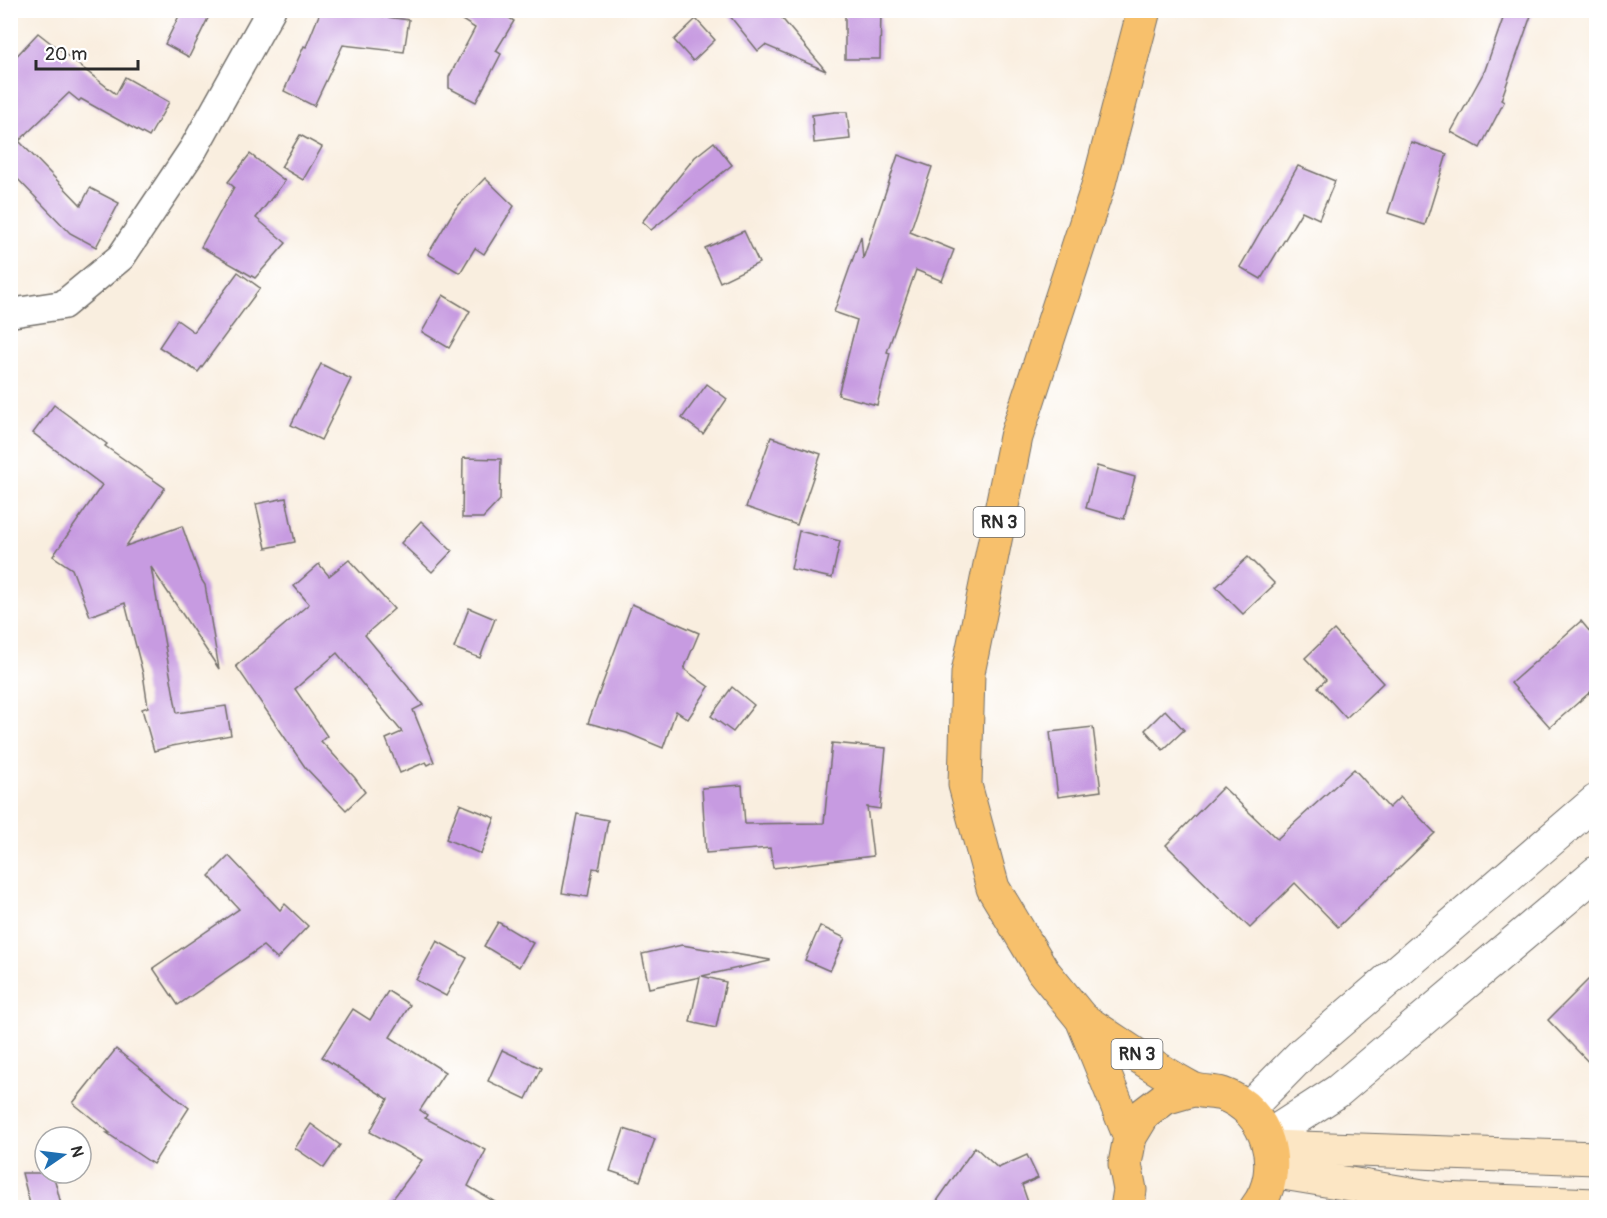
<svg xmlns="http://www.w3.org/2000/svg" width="1607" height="1218" font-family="Pangolin,sans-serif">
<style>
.building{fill:#c79be1}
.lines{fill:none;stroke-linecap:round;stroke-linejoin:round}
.minor-casing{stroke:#736f6a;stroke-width:31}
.tertiary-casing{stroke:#736f6a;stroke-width:35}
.secondary-casing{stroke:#736f6a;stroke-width:35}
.primary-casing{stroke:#736f6a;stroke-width:35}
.minor{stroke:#fff;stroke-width:28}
.tertiary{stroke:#fff;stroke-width:33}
.secondary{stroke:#fce6c4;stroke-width:33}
.primary{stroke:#f7c06c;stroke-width:33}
.labels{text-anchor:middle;stroke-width:4.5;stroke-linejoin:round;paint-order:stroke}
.shield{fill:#fff;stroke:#6b6b6b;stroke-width:1.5}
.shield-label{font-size:18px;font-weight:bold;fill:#2b2b2b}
</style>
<rect width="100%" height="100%" fill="#fff"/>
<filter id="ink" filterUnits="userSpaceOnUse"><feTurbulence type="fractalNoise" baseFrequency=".0167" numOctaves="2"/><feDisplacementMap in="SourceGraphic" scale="12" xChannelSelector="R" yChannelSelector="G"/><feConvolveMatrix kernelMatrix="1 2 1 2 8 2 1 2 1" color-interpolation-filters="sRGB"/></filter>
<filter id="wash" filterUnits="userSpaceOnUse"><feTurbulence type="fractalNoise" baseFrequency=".008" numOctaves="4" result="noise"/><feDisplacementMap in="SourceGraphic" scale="24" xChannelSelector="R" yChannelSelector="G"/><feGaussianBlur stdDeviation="1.35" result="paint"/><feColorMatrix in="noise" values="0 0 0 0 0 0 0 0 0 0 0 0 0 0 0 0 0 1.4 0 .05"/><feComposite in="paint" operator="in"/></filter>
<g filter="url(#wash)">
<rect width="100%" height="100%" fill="#f9eedf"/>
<g id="blocks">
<g class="building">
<polygon points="182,10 212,10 189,57 165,44"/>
<polygon points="321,10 335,10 409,20 404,52 343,45 314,106 284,91 304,46 306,47"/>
<polygon points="446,10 497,10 514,21 496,51 501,54 476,102 449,88 449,77 475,28"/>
<polygon points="725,10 775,10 826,71 765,45 758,51"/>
<polygon points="845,10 881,10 880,59 845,59"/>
<polygon points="1506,10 1533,10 1501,100 1504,102 1480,148 1451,132 1485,70"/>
<polygon points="696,19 715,40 693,61 674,40"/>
<polygon points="38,33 116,94 125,77 169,102 149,137 81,99 79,101 69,93 19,141 81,205 90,188 119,203 96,247 70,233 10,171 10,63"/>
<polygon points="835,112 847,112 850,139 814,143 812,115"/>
<polygon points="300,135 322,147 303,180 281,167"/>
<polygon points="714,142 732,165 651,230 642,222 695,157"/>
<polygon points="1411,142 1447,154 1425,225 1388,213"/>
<polygon points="250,154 285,181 256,218 286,243 255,278 201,247 234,187 228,182"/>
<polygon points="898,155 932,167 910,232 954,250 942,281 916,270 887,352 890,353 877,405 838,395 857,320 834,312 861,236 863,259"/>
<polygon points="1298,166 1335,181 1319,219 1302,211 1261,279 1240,267"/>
<polygon points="485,178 514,206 484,254 475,248 460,273 428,254 455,209"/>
<polygon points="744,231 759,263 720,282 705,248"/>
<polygon points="238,272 260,288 198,372 159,347 177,320 194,332"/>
<polygon points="443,295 470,311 449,348 422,332"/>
<polygon points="321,364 351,379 321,440 291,425"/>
<polygon points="707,384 727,399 703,434 682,418"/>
<polygon points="54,405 107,444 105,446 165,488 126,546 182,526 201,579 205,585 219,669 151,567 177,713 226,706 231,735 172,746 154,751 142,709 148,707 143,674 125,603 90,616 72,569 53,556 102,485 33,433"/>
<polygon points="771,437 821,454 797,525 746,507"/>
<polygon points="463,458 501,459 500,500 483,518 462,518"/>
<polygon points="1097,466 1135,477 1124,519 1086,508"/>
<polygon points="286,498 295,542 266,548 256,504"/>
<polygon points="421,521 452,551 432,572 401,543"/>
<polygon points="799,531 840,541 832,578 791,569"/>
<polygon points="1248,557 1275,584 1243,614 1216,587"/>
<polygon points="349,560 394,609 365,635 423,705 413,710 434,762 428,765 426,762 400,773 386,739 402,732 337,653 295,689 327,736 321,741 355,778 365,792 346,810 305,767 236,666 309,604 294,586 319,564 329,576"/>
<polygon points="632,604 699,633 684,669 709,687 688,719 676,711 663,748 627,733 588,723"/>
<polygon points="469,608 495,619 480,658 454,648"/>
<polygon points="1581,621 1596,639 1596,687 1550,727 1511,683"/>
<polygon points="1334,630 1383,683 1346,718 1318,687 1326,680 1305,658"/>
<polygon points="732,687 754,705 733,732 711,716"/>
<polygon points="1165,710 1184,730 1163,750 1145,730"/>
<polygon points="1093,727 1101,791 1058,797 1050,732"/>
<polygon points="832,743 886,748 880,809 867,807 873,856 773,868 770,848 706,853 702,788 742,785 745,824 824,823"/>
<polygon points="1354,769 1389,808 1400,797 1435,833 1338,927 1295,883 1250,928 1166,845 1223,787 1277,839"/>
<polygon points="460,804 495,818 481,854 446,839"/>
<polygon points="577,814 608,820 599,869 593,868 588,897 562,893"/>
<polygon points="229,856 280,910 285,904 308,926 277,959 263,946 178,1005 153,968 239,909 209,876"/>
<polygon points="498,922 533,943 519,967 484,946"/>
<polygon points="820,926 845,938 830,971 805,960"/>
<polygon points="437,941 467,958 446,996 416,980"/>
<polygon points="682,945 770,960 770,961 702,976 726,982 716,1028 690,1022 700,977 649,988 642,954"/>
<polygon points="1596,972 1596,1070 1548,1020"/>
<polygon points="388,991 410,1005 390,1037 445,1072 420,1110 427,1115 425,1118 486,1150 468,1186 505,1208 386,1208 422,1160 370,1132 388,1099 322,1057 353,1009 370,1020"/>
<polygon points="116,1049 189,1108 153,1164 107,1133 110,1133 73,1103"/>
<polygon points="502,1050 541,1068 526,1099 488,1081"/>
<polygon points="311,1124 340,1145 324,1168 295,1148"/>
<polygon points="624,1129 655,1139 640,1181 610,1171"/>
<polygon points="975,1147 998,1168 1027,1155 1038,1178 1022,1185 1030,1208 932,1208"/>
<polygon points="22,1173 53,1173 62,1208 31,1208"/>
</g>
</g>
</g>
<g filter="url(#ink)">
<use href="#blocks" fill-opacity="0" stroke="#736f6a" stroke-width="1.5"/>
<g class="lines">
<g class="minor-casing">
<polyline id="minor" points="10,313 63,305 121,257 194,148 271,10"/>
</g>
<g class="tertiary-casing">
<g id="tertiary">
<polyline points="1248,1109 1303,1053 1596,801"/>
<polyline points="1267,1137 1338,1091 1596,873"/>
</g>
</g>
<g class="secondary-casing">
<g id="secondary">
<polyline points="1270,1147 1596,1158"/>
<polyline points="1271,1171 1441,1199 1596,1205"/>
</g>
</g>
<g class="primary-casing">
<g id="primary">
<path d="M1082,1019C1118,1042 1153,1068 1191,1088C1200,1093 1212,1091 1222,1094C1268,1109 1286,1170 1256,1208"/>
<polyline points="1130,1137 1082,1019 1043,971 993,888 965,785 968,673 1016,437 1099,183 1144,10"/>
<polyline points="1127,1208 1130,1190 1125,1164 1130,1137 1144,1114 1165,1098 1193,1090"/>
</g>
</g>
<use href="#minor" class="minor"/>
<use href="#tertiary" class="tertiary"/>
<use href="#secondary" class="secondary"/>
<use href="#primary" class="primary"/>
</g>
</g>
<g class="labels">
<g class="shield">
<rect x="973.5" y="507" width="51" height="30" rx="4.5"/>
<rect x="1111.5" y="1039" width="51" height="30" rx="4.5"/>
</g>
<g class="shield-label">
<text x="999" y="528">RN 3</text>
<text x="1137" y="1060">RN 3</text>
</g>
</g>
<rect width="1607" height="1218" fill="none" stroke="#fff" stroke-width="36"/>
<g transform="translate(63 1155) rotate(76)"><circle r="28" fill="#ffffff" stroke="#aaaaaa" stroke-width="1.5"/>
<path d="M0-4.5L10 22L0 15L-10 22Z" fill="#1f6fb2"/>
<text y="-9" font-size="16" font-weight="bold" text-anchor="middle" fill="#2b2b2b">N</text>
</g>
<path d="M36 60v9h102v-9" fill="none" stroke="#2b2b2b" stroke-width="3"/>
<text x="45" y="60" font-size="18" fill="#2b2b2b" stroke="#ffffff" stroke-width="4.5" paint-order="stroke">20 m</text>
</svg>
